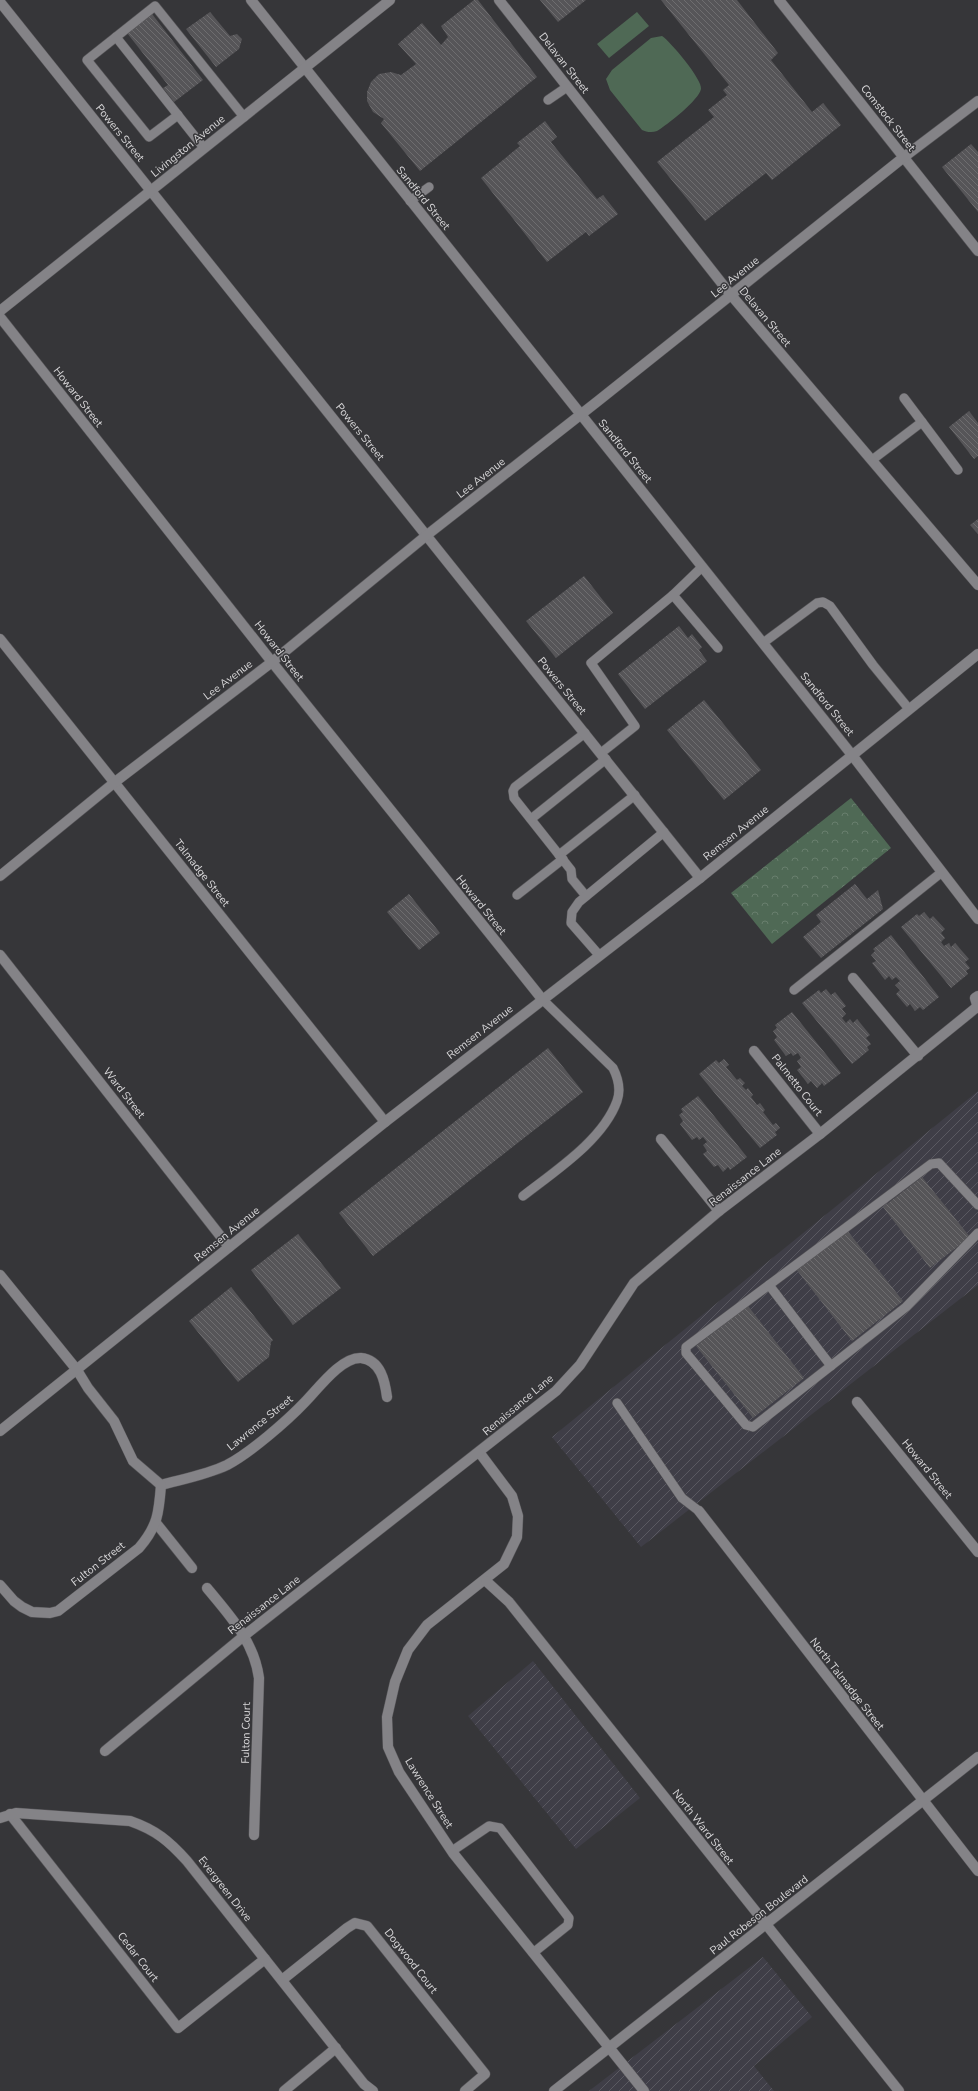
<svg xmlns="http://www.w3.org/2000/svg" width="978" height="2091" viewBox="0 0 978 2091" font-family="'Nunito Sans',sans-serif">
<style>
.industrial{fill:url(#industrial-furrows)}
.forest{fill:url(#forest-crowns)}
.pitch{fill:#4f6955}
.building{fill:url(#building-back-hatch)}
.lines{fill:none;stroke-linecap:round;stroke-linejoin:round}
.service-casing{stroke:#565558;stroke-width:10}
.minor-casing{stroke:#565558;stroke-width:11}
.secondary-casing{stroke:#565558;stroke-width:11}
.service{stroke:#848387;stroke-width:9}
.minor{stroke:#848387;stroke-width:10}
.secondary{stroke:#848387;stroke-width:10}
.labels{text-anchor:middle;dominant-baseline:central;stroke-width:3;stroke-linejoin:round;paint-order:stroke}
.street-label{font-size:11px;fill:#d8d7d9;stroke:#363639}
</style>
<defs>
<pattern id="industrial-furrows" width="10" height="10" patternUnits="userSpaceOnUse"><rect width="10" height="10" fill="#3f3e47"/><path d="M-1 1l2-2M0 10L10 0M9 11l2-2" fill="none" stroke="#5a5961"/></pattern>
<pattern id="forest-crowns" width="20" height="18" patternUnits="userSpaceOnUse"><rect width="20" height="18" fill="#4f6955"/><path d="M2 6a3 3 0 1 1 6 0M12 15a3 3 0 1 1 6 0" fill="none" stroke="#687e6d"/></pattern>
<pattern id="building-back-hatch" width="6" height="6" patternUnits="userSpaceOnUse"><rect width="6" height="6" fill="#565558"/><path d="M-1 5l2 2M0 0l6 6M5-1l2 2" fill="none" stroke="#6e6d6f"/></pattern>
</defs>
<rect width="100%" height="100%" fill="#363639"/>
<!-- industrial -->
<g class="industrial">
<polygon points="978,1091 978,1285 641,1547 552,1437"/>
<polygon points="533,1661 640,1798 576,1849 468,1716"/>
<polygon points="763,1957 812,2017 754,2066 774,2091 589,2091"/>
</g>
<!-- forest -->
<polygon class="forest" points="851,798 891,848 772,944 731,893"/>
<!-- pitch -->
<g class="pitch">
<polygon points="637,12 649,26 609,58 597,44"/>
<path d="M662,36C670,41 703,80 701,89C699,100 667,125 657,131C652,133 646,132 642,130L610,90L606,79L612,70L651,38Z"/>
</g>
<!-- building -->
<g class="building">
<polygon points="474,0 478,0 537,77 420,171 381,123 384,119 373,112 367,101 367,92 371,82 379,74 391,72 401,75 416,64 398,44 422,23 441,45 448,37 441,26"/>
<polygon points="540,0 586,0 558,22"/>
<polygon points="661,0 737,0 778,53 771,60 812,112 823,103 841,125 772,180 766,173 705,221 657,162 714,117 708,110 727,95 723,90 729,85"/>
<polygon points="210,12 230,36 237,34 242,39 239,49 216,67 186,29"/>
<polygon points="152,14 203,80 174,102 163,88 168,85 127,33"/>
<polygon points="545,121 557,137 551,142 597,199 603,195 618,214 589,236 586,232 547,262 481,178 520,146 517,143"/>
<polygon points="971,144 978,152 978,212 942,167"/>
<polygon points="969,411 978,423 978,456 974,459 949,427"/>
<polygon points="978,519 978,534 970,525"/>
<polygon points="584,576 613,613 556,658 526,621"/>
<polygon points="679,626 688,638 692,634 702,647 699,650 707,661 645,709 618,674"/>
<polygon points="704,700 761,770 724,800 667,730"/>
<polygon points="855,884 867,899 878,890 883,909 821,958 803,937 821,922 816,915"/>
<polygon points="409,894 440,933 419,950 387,912"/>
<polygon points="924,912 930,919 933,916 945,929 941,933 945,938 941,942 944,946 949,943 951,947 955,943 969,959 965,962 970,968 966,971 968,974 951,988 901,927 917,914 919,916"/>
<polygon points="891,935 939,997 923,1010 920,1007 915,1011 910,1004 907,1007 896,994 900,990 895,985 900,981 896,977 892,980 889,976 885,980 872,963 876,961 871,955 875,951 873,949"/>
<polygon points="826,989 831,995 835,992 846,1006 842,1009 846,1014 842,1018 846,1023 850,1019 853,1023 857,1019 870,1035 866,1038 871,1044 867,1047 869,1050 852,1064 802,1003 819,990 821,993"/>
<polygon points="792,1012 841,1073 824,1086 822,1083 817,1088 811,1081 808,1084 797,1070 801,1067 797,1061 801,1058 798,1053 793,1056 791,1053 786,1056 774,1040 777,1037 773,1031 777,1028 775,1025"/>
<polygon points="548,1048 583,1092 373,1256 339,1213"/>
<polygon points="724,1059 729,1065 726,1067 737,1080 740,1078 745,1083 742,1086 746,1090 748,1088 753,1095 751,1097 757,1105 760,1103 765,1110 763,1112 773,1125 776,1123 780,1128 775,1132 777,1135 760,1148 699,1074 716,1060 719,1063"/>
<polygon points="698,1096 747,1157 730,1170 728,1167 723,1172 718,1165 714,1167 703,1154 707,1151 703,1145 707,1142 703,1137 699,1140 697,1137 692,1140 680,1124 683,1121 679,1115 683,1112 681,1109"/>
<polygon points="922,1177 970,1237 930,1268 883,1207"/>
<polygon points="846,1229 903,1301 852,1341 796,1269"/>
<polygon points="298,1234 341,1288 293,1325 251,1270"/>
<polygon points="231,1287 273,1340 271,1342 269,1357 238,1382 189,1321"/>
<polygon points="748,1306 804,1378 753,1418 696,1346"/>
</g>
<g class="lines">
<!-- service casing -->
<g class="service-casing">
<g id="service">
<polyline points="116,37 204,148"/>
<polyline points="548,100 567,87"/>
<polyline points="178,115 149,137 87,60 155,6 244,117"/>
<polyline points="410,201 429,187"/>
<polyline points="904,398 922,422"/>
<polyline points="872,460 922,422 958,470"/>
<polyline points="673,595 702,567"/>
<polyline points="763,643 817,603 823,602 830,606 873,665 909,709"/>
<polyline points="585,733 515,787 513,791 514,798 571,870 572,879 586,896"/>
<polyline points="601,753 635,726 591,663 673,595 718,648"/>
<polyline points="531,819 606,759"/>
<polyline points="559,855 635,795"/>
<polyline points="517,895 563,859"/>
<polyline points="599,955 571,923 572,912 579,902 664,832"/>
<polyline points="794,990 942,872"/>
<path d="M523,1196C555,1171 603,1140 617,1101C621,1090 618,1078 613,1068L542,999"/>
<polyline points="978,1205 939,1163 931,1164 686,1347 686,1353 746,1425 753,1427 906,1307 978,1233"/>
<polyline points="769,1285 831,1366"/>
<polyline points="617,1403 682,1498 699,1511"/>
<polyline points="452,1851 489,1826 500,1828 569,1918 568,1925 533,1953"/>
</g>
</g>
<!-- minor casing -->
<g class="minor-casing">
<g id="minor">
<polyline points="251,0 852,755 978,919"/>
<polyline points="499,0 731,295 978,585"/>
<polyline points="779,0 978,251"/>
<polyline points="0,2 700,878"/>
<polyline points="0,317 272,662 542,999"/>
<polyline points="0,639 385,1122"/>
<polyline points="0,876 115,782 272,662 427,535 598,401 904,157 978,101"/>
<polyline points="0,955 229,1247"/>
<polyline points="853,978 918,1056"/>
<polyline points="978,996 975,998 978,1008"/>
<polyline points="754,1051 820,1134"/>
<polyline points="661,1139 719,1211"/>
<path d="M0,1275L77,1370L88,1388L114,1421L133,1461L161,1485C183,1479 206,1475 227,1465C250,1453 287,1421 305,1402C318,1389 341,1357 361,1358C381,1360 385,1382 387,1397"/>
<polyline points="857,1402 978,1552"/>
<polyline points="0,1431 385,1122 700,878 978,654"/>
<polyline points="479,1452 512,1496 518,1516 517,1537 504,1564 427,1625 408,1650 395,1682 387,1717 388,1747 399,1772 453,1853 644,2091"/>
<polyline points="699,1511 978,1871"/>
<polyline points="156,1523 192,1568"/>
<polyline points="486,1581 509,1602 899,2091"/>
<path d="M0,1585L14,1601L22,1607L32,1612L50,1613L58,1611L139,1548C158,1526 159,1512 161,1485"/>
<path d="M207,1588C230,1616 254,1641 259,1678L254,1835"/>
<polyline points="105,1751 245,1635 556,1391 580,1365 634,1283 719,1211 820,1134 977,1007"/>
<polyline points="10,1814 178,2028 265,1959"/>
<path d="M0,1818L16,1813L130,1821C156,1830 169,1841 187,1861L364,2084L373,2091"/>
<polyline points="282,1980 347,1928 355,1923 367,1926 485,2074 465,2091"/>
<polyline points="284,2091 336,2048"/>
<polyline points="554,2091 978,1757"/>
</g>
</g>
<!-- secondary casing -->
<g class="secondary-casing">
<polyline id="secondary" points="0,311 390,0"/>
</g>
<!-- service -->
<use href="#service" class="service"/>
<!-- minor -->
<use href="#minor" class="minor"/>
<!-- secondary -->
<use href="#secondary" class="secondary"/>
</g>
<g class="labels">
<!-- street labels -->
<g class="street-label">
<text transform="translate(564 63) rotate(52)">Delavan Street</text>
<text transform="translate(888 118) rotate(52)">Comstock Street</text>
<text transform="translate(120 133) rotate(51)">Powers Street</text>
<text transform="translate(188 146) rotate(-39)">Livingston Avenue</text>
<text transform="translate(423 198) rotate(51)">Sandford Street</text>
<text transform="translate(735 277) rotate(-39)">Lee Avenue</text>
<text transform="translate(765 317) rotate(50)">Delavan Street</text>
<text transform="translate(78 397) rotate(52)">Howard Street</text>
<text transform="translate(360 432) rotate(51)">Powers Street</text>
<text transform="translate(625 451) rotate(51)">Sandford Street</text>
<text transform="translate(481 478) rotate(-38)">Lee Avenue</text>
<text transform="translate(279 651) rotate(52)">Howard Street</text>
<text transform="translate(228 680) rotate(-37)">Lee Avenue</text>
<text transform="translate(562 686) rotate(51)">Powers Street</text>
<text transform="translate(827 704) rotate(51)">Sandford Street</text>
<text transform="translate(736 833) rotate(-39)">Remsen Avenue</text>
<text transform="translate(202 873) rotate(52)">Talmadge Street</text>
<text transform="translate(481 905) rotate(51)">Howard Street</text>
<text transform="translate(480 1032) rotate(-38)">Remsen Avenue</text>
<text transform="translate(797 1085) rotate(52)">Palmetto Court</text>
<text transform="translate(124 1093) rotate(52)">Ward Street</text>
<text transform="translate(745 1177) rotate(-38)">Renaissance Lane</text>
<text transform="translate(227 1234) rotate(-39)">Remsen Avenue</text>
<text transform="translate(518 1405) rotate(-40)">Renaissance Lane</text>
<text transform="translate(260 1423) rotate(-39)">Lawrence Street</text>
<text transform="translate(927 1469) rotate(51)">Howard Street</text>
<text transform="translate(98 1564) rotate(-38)">Fulton Street</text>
<text transform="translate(264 1605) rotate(-38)">Renaissance Lane</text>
<text transform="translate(847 1684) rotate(52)">North Talmadge Street</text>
<text transform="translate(246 1733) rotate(-89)">Fulton Court</text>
<text transform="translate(429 1793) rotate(58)">Lawrence Street</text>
<text transform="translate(703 1827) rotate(52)">North Ward Street</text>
<text transform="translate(225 1889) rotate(52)">Evergreen Drive</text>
<text transform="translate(759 1915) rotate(-38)">Paul Robeson Boulevard</text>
<text transform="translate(138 1957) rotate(52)">Cedar Court</text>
<text transform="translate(411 1961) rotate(52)">Dogwood Court</text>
</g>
</g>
</svg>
